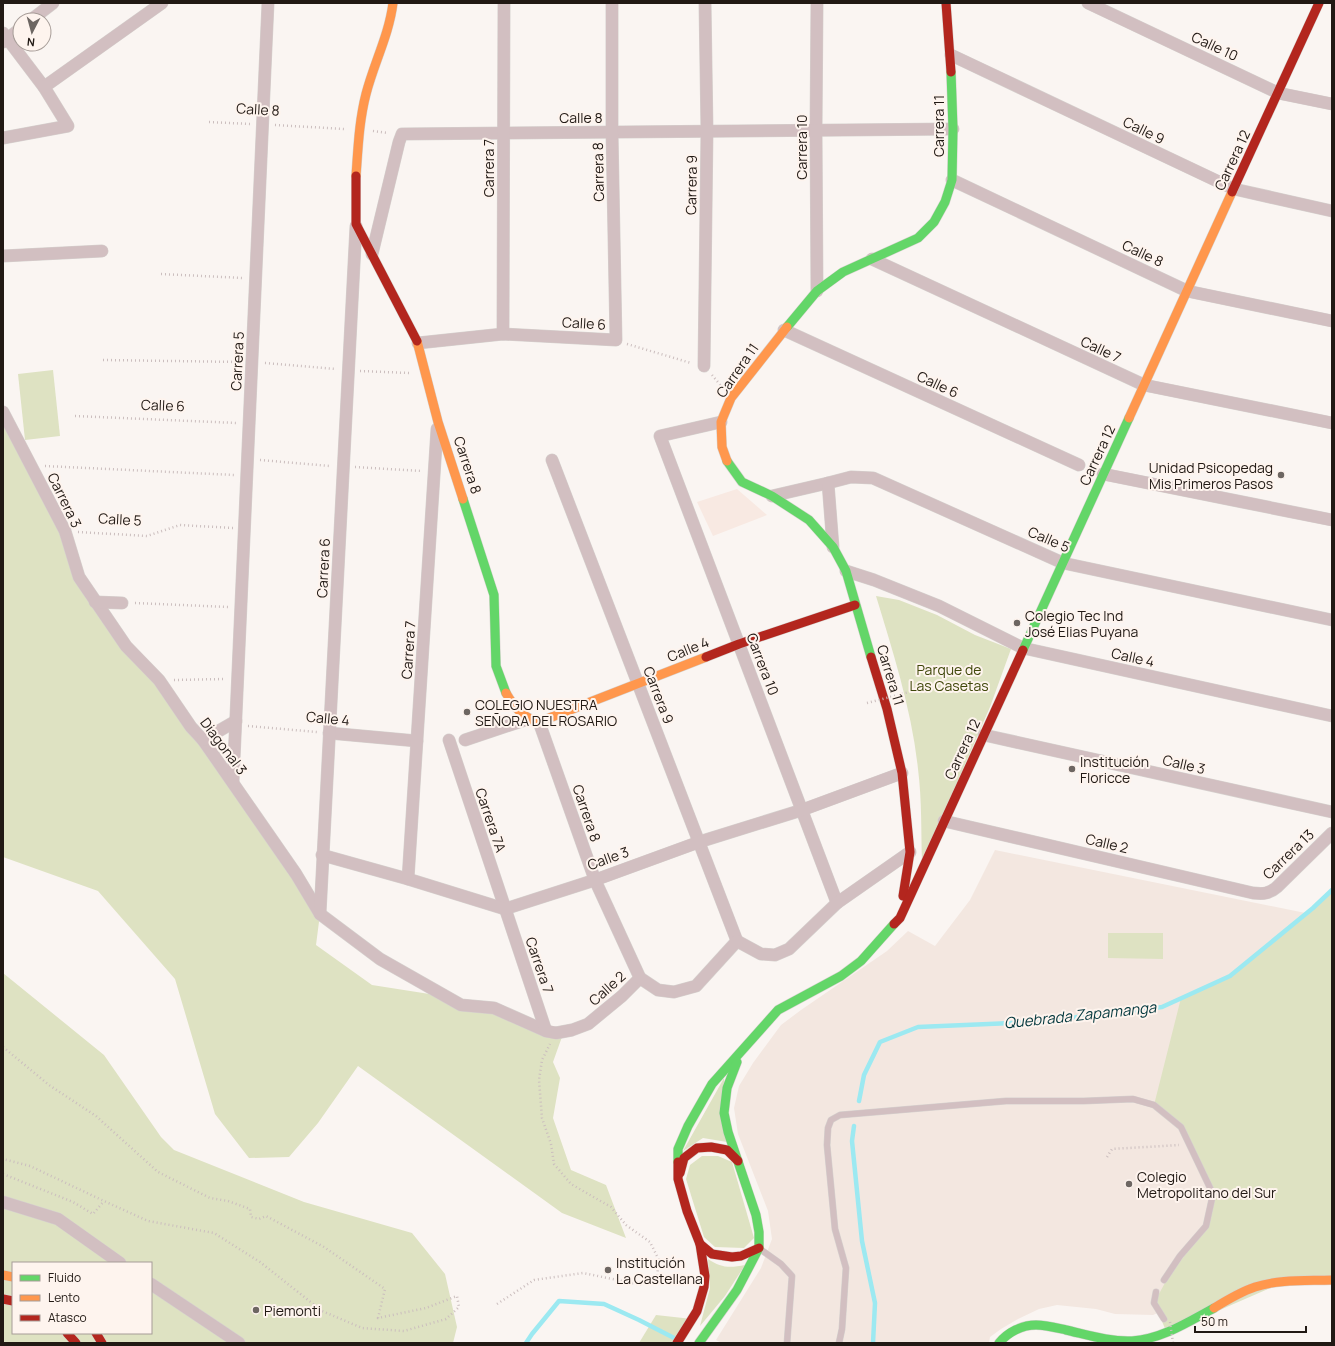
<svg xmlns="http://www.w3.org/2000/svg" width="1335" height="1346" viewBox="0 0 1335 1346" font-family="Manrope,sans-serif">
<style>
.industrial{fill:#f8e9e2}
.built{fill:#f3e7e0}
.green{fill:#dee2c2;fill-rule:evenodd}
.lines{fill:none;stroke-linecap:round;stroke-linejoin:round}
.stream{stroke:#9ce9f1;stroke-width:4.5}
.lane-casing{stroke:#d6d2cf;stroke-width:7}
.street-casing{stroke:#d6d2cf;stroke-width:13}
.fast-casing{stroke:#d6d2cf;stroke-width:10}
.slow-casing{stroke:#d6d2cf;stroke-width:10}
.jam-casing{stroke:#d6d2cf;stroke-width:10}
.path{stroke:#cbbebe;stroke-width:2.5;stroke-dasharray:1 3;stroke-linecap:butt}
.lane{stroke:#d2bfc1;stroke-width:6}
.street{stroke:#d2bfc1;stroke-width:12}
.fast{stroke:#63d668;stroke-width:9}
.slow{stroke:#ff974d;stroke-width:9}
.jam{stroke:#b3261e;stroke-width:9}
.path-bridge{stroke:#cbbebe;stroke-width:2.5;stroke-dasharray:1 3;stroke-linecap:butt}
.poi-dot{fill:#6d6662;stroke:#fef4ee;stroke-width:1.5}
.labels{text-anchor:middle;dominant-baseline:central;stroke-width:4;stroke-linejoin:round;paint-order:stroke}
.street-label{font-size:14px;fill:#211914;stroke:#fef4ee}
.poi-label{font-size:14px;fill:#211914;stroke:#fef4ee;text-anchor:start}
.park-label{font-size:14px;fill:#40480b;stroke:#fef4ee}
.water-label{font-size:15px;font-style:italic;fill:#00363c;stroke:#fef4ee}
</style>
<rect width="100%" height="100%" fill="#faf5f2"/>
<!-- industrial -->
<polygon class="industrial" points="737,489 767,515 713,536 697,502"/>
<!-- built -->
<polygon class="built" points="995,850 1325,917 1201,1295 1153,1315 1115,1314 1096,1309 1057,1305 1039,1309 1018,1319 1001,1329 990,1337 989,1343 722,1343 716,1340 761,1268 772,1239 768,1211 738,1134 734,1108 739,1086 753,1063 781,1025 801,1010 887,951 908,931 935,946 970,900"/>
<!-- green -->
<g class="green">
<polygon points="53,370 60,436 25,440 18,374"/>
<polygon points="3,406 65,531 95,602 132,644 320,914 316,945 372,985 474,1001 563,1034 553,1062 560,1078 553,1118 571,1170 606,1185 626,1238 562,1213 358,1066 318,1123 289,1157 249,1158 215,1114 175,979 98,891 3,857"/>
<path d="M876,596L899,600L937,615L975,635L1011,649L990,707L922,863C921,832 922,800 918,769C912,711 893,652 876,596Z"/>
<polygon points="1332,890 1332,1280 1282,1283 1167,1333 1154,1303 1166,1281 1206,1226 1213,1194 1181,1127 1154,1105 1181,998 1230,976 1313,908"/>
<polygon points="1108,933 1163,933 1163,959 1108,958"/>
<path d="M3,973L104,1055L161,1137L174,1150L304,1202L412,1233L445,1274L457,1327L453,1343H3ZM13,1263H151V1333H13Z"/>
<polygon points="724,1078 727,1142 703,1138 683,1151"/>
<polygon points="702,1156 718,1156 732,1162 754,1238 744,1248 715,1247 704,1237 686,1179 690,1165"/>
<path d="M708,1259C721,1268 730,1268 745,1265L725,1296L700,1326L710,1288Z"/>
<polygon points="656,1315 692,1319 676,1343 639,1343"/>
</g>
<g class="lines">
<!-- stream -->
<g class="stream">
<polyline points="859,1101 864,1075 880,1042 918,1027 1036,1022 1162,1007 1230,976 1313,908 1332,890"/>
<polyline points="854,1126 852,1141 862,1241 875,1303 873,1343"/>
<polyline points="526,1343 532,1334 559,1301 604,1304 639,1320 676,1339"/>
</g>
<!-- lane casing -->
<g class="lane-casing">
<g id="lane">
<polyline points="760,1249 781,1264 792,1276 787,1343"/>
<polyline points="1156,1292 1154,1303 1164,1319"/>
<polyline points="839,1343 842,1329 846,1268 835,1229 827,1145 828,1128 831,1120 840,1115 1006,1101 1084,1101 1133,1099 1154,1105 1181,1127 1213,1194 1206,1226 1180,1256 1164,1280"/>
</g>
</g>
<!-- street casing -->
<g class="street-casing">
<g id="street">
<polyline points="817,3 816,130 817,291"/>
<polyline points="1088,3 1278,93 1332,104"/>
<polyline points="31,20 53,3"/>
<polyline points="3,33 44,87 68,126 3,138"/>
<polyline points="3,42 20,29"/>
<polyline points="951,55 1234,189 1332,211"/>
<polyline points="44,87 162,3"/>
<polyline points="952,180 1187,291 1332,321"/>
<polyline points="372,254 399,142 402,134 953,129"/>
<polyline points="3,256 102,251"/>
<polyline points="872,259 1144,385 1332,423"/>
<polyline points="784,330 1079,465"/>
<polyline points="503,334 504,3"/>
<polyline points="418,343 503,334 616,340 612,132 612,3"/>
<polyline points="704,366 707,131 705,3"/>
<polyline points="3,412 65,531 79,577 126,646 159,680 191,727 203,740 296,874 320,914 380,959 461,1005 494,1008 546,1031 556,1033 572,1030 588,1024 622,996 640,978"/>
<polyline points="721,422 660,436 837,903"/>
<polyline points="552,460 737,941"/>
<polyline points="1103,474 1332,520"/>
<polyline points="772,496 828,483"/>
<polyline points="833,547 828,483 851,477 873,478 1063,563 1332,620"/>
<polyline points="846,571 874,580 939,606 1023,648 1332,716"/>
<polyline points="95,602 122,603"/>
<polyline points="539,722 595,880 640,978"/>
<polyline points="329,733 417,741"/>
<polyline points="984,735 1332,812"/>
<polyline points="203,740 236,721"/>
<polyline points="449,740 546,1031"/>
<polyline points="465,740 528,719"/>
<polyline points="233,782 268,3"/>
<path d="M944,821L1253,893C1263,894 1269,894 1277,887L1332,833"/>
<polyline points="322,855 408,879 505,909 595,880 699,842 802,810 902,773"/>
<polyline points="408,879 437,429"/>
<polyline points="320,914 356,226"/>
<polyline points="737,941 761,954 775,955 789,949 837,903 910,852"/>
<polyline points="640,978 658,990 674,992 696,986 737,941"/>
<polyline points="3,1202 58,1219 120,1263"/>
<polyline points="151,1284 239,1343"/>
</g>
</g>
<!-- fast casing -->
<g class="fast-casing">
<g id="fast">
<polyline points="787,327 817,291 843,272 918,238 934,222 945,202 952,180 953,129 951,72"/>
<polyline points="727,461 742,482 772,496 809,520 833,547 846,571 871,657"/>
<polyline points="463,499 494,595 496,666 506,693"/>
<polyline points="1023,650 1129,418"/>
<polyline points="678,1162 678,1149 688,1126 712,1084 778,1010 841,976 861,961 894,924"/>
<polyline points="699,1343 737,1290 759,1248 759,1232 756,1215 728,1132 724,1113 727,1088 737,1062"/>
<path d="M999,1343C1008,1332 1022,1325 1036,1325C1046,1325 1057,1328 1066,1330C1088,1335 1110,1342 1132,1341C1162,1339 1188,1322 1214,1308"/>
</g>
</g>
<!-- slow casing -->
<g class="slow-casing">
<g id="slow">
<path d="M356,176C358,149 359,121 366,94C374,63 389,35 393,3"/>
<polyline points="417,341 438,422 463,499"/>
<polyline points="1129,418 1232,192"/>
<polyline points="727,461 722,447 721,422 731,398 787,327"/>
<path d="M506,693C514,707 523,718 539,722L706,657"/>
<polyline points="3,1275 13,1277"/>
<path d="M1214,1308C1227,1300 1240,1292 1255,1287C1279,1279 1307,1281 1332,1280"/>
</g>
</g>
<!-- jam casing -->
<g class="jam-casing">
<g id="jam">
<polyline points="946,3 951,72"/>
<polyline points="356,176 356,224 417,341"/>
<polyline points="1232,192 1319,3"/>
<polyline points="706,657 739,644 855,605"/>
<polyline points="871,657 887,709 902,773 910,852 903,896"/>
<polyline points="894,924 900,918 1023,650"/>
<polyline points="680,1173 684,1158 697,1148 711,1147 727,1150 738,1161"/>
<polyline points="700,1244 712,1254 732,1257 741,1256 759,1248"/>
<polyline points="3,1299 13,1301"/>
<polyline points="67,1333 76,1343"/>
<polyline points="96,1333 102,1343"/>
<polyline points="677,1343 697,1311 704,1287 705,1276 700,1244 687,1211 678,1179 678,1162"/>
</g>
</g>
<!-- path -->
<g class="path">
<polyline points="209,122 250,124"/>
<polyline points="275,125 344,129"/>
<polyline points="373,131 388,133"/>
<polyline points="161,274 243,278"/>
<polyline points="627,344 691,363"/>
<polyline points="103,360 240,362"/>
<polyline points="265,363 336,369"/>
<polyline points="360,371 409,373"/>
<polyline points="712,375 722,387"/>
<polyline points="75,416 237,423"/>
<polyline points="260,460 330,466"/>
<polyline points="45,466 234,475"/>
<polyline points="355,467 422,471"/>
<polyline points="78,532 147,536 180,525 233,528"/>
<polyline points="135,603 228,607"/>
<polyline points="174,680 225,679"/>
<polyline points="248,726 317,732"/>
<polyline points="3,1047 49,1085 96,1116 158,1172 210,1198 228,1201 250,1209 251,1217 259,1219 266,1216 324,1247 385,1289 378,1318 426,1308 457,1296 459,1307 446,1319 404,1331 362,1328 322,1311 260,1262 214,1233 148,1221 104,1201 30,1166 3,1159"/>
<polyline points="1107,1157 1112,1149 1179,1145"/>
<polyline points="3,1174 73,1202 93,1214 104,1201"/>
<polyline points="497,1304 534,1280 583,1273 642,1285 657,1276 659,1260 650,1242 626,1225 611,1207 571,1184 554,1164 551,1144 542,1118 539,1080 542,1060 550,1044"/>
</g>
<!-- lane -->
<use href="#lane" class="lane"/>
<!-- street -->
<use href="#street" class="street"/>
<!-- fast -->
<use href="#fast" class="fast"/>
<!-- slow -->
<use href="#slow" class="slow"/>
<!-- jam -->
<use href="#jam" class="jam"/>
<!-- path-bridge -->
<g class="path-bridge">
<polyline points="867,703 909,692"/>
<polyline points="1170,1322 1173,1343"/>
</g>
</g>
<!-- markers -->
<g class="poi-dot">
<circle cx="1281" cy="475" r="4"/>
<circle cx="1017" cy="623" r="4"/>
<circle cx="467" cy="712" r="4"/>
<circle cx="1072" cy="769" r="4"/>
<circle cx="1129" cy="1184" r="4"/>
<circle cx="608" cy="1270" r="4"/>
<circle cx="256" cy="1310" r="4"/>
</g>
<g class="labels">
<!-- street labels -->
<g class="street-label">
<text transform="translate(1215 46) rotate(25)">Calle 10</text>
<text transform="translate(258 109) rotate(3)">Calle 8</text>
<text x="581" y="117">Calle 8</text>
<text transform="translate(938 126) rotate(-90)">Carrera 11</text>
<text transform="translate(1144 130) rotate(26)">Calle 9</text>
<text transform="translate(801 147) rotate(-90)">Carrera 10</text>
<text transform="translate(1232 160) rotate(-65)">Carrera 12</text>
<text transform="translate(488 168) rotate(-90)">Carrera 7</text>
<text transform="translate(598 172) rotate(-91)">Carrera 8</text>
<text transform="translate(691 185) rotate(-89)">Carrera 9</text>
<text transform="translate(1143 253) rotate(25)">Calle 8</text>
<text transform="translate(584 323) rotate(3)">Calle 6</text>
<text transform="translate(1101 349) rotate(25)">Calle 7</text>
<text transform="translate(237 361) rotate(-87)">Carrera 5</text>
<text transform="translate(737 370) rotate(-55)">Carrera 11</text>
<text transform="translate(938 384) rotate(25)">Calle 6</text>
<text transform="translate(163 405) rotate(2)">Calle 6</text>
<text transform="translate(1097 455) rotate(-65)">Carrera 12</text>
<text transform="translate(468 465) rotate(72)">Carrera 8</text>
<text transform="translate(65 500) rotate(64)">Carrera 3</text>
<text transform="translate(120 519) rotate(3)">Calle 5</text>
<text transform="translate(1049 539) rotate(23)">Calle 5</text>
<text transform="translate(323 568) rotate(-87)">Carrera 6</text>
<text transform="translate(688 649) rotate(-22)">Calle 4</text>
<text transform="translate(408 650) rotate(-86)">Carrera 7</text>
<text transform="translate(1133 657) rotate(12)">Calle 4</text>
<text transform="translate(763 664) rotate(69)">Carrera 10</text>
<text transform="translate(891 675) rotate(73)">Carrera 11</text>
<text transform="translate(659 695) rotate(69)">Carrera 9</text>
<text transform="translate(328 718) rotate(5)">Calle 4</text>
<text transform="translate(224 746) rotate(53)">Diagonal 3</text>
<text transform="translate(962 749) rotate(-65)">Carrera 12</text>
<text transform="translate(1184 764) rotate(13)">Calle 3</text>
<text transform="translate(587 813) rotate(71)">Carrera 8</text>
<text transform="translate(491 820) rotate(71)">Carrera 7A</text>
<text transform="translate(1107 843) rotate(13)">Calle 2</text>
<text transform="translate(1288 854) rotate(-44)">Carrera 13</text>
<text transform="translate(608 858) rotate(-20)">Calle 3</text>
<text transform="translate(540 965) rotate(71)">Carrera 7</text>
<text transform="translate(607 988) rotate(-42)">Calle 2</text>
</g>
<!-- poi labels -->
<g class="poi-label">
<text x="1273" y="467" text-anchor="end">Unidad Psicopedag<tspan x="1273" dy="16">Mis Primeros Pasos</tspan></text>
<text x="1025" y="615">Colegio Tec Ind<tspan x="1025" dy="16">José Elias Puyana</tspan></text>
<text x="475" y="704">COLEGIO NUESTRA<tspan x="475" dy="16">SEÑORA DEL ROSARIO</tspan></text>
<text x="1080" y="761">Institución<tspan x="1080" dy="16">Floricce</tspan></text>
<text x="1137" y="1176">Colegio<tspan x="1137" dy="16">Metropolitano del Sur</tspan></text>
<text x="616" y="1262">Institución<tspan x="616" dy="16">La Castellana</tspan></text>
<text x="264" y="1310">Piemonti</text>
</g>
<!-- park labels -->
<g class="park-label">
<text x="949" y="669">Parque de<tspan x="949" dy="16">Las Casetas</tspan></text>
</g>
<!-- water labels -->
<g class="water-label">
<text transform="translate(1080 1015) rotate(-6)">Quebrada Zapamanga</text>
</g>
</g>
<!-- border -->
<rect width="1335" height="1346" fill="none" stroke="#211914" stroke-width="8"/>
<!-- legend -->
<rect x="12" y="1262" width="140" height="72" fill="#fef4ee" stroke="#a69c97"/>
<rect x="20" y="1275" width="20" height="6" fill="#63d668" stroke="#a69c97"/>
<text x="48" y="1282" font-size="12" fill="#211914">Fluido</text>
<rect x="20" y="1295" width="20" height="6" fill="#ff974d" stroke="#a69c97"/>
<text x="48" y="1302" font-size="12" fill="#211914">Lento</text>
<rect x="20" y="1315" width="20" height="6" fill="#b3261e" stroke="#a69c97"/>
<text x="48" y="1322" font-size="12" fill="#211914">Atasco</text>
<!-- north arrow -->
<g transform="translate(32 32) rotate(186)"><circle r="19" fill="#fef4ee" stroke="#a69c97"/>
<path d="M0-3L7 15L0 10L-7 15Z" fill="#6d6662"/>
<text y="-6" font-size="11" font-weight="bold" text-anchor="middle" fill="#211914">N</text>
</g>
<!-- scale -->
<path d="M1195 1326v6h111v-6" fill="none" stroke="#211914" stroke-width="2"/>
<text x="1201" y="1326" font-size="12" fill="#211914" stroke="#fef4ee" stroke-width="3" paint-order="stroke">50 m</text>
</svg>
